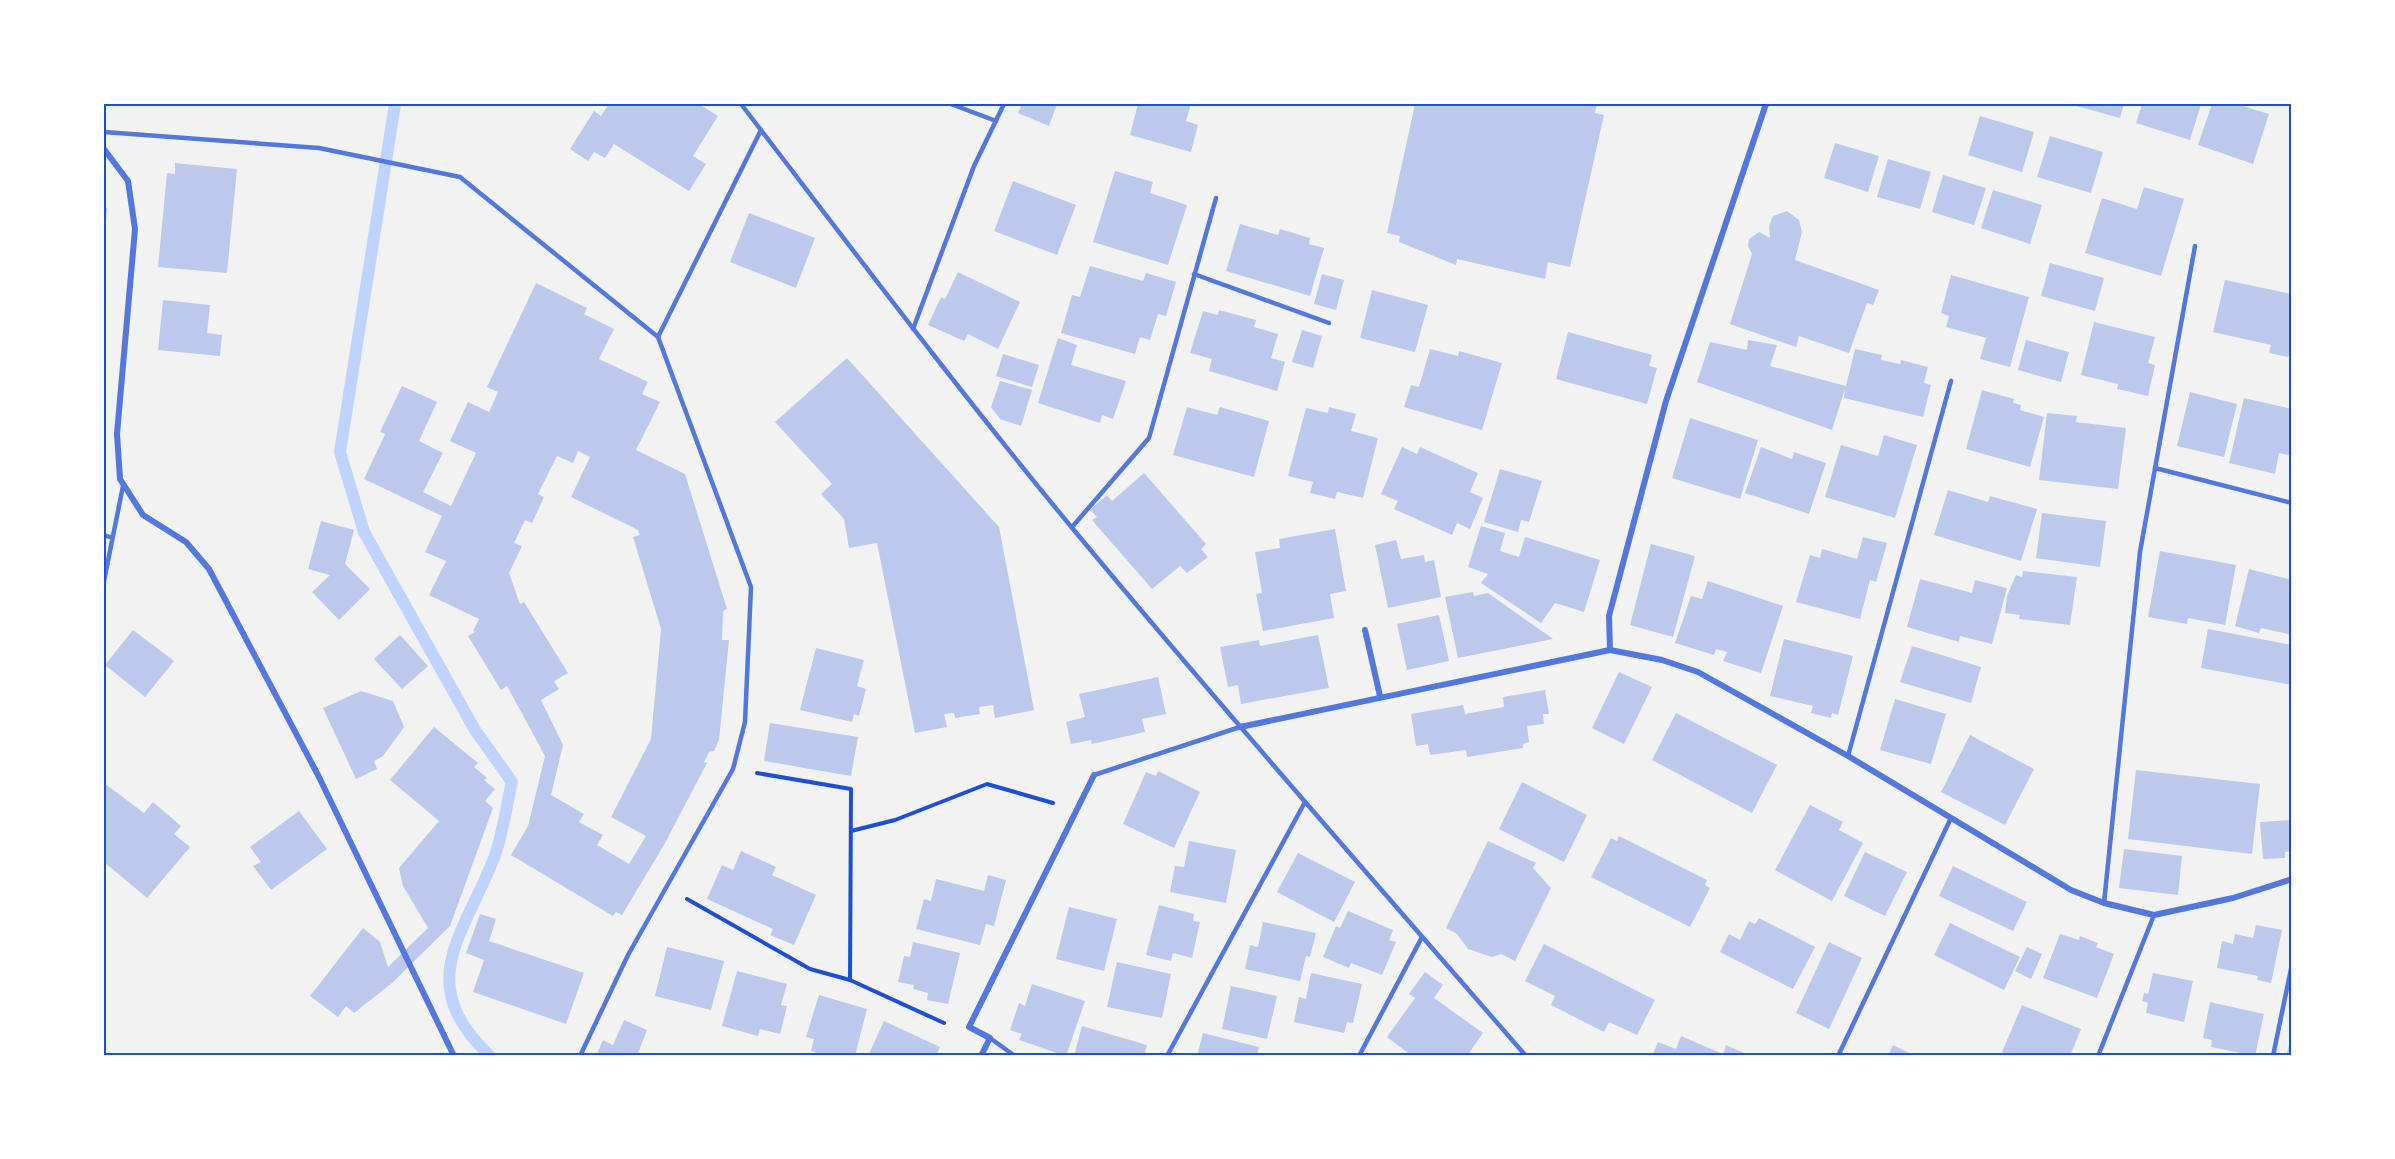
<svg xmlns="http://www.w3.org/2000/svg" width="2395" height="1159" viewBox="0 0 2395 1159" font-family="'Public Sans',sans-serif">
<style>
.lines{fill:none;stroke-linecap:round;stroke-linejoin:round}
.stream{stroke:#bfd3fe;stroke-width:12}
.building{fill:#bdc9ec;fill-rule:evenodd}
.path{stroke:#1d4ed8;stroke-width:4}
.service{stroke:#5277de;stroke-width:4.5}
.minor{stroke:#5277de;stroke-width:6}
.neatline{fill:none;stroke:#1d4ed8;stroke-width:2}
</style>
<rect width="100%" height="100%" fill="#f2f2f2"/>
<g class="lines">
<!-- stream -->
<path class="stream" d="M395,104L340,452L364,532L475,730L512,782C506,807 503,834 494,858C463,937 413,983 490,1056"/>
</g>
<!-- building -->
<g class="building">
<polygon points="609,104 699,104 718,116 693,156 706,164 689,191 614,144 605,158 594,152 588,161 570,149 594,111 601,116"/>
<polygon points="1022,104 1057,104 1049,126 1018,113"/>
<polygon points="1138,104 1191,104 1186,121 1198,125 1191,152 1130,135"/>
<polygon points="1415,104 1597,104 1595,113 1604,115 1570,267 1548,262 1545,279 1457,259 1456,265 1399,242 1400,236 1387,233"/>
<polygon points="2069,104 2124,104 2120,118"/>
<polygon points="2142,104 2201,104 2190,140 2136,123"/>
<polygon points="2212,104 2236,104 2269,114 2253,164 2198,145"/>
<polygon points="1980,116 2034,132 2022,172 1968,155"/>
<polygon points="2050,136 2103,152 2091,193 2037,177"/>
<polygon points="1835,143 1879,156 1868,192 1824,178"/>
<polygon points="1888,159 1931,172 1920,209 1877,197"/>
<polygon points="175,163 237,169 227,273 158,267 167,173 175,174"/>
<polygon points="1115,171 1153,182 1150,193 1187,205 1168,265 1093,242"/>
<polygon points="1943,175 1986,188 1974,225 1932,212"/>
<polygon points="1013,181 1076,205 1057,255 994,231"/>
<polygon points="2144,187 2184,199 2161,276 2085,253 2102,198 2137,209"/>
<polygon points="1993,190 2042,205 2030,244 1981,228"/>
<polygon points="104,208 107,208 105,234 104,234"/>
<polygon points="1787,211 1799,220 1802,232 1795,260 1879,290 1873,305 1867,303 1849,353 1799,336 1796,347 1730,324 1752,254 1748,246 1749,239 1759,232 1770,238 1769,226 1773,216"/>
<polygon points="749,213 815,238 796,288 730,262"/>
<polygon points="1240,224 1278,235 1280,229 1310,238 1309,244 1324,248 1310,296 1226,271"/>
<polygon points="2050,263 2104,278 2095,311 2041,296"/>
<polygon points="1090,266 1143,281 1146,273 1176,282 1166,316 1158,314 1150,340 1140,337 1135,354 1061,333 1072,295 1080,297"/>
<polygon points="958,272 1020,302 998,349 968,334 964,341 928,325 941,297 945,299"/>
<polygon points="1322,274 1344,280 1336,310 1314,304"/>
<polygon points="1951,275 2029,297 2010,367 1980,359 1986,338 1946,327 1949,316 1941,313"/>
<polygon points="2225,280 2292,294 2292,349 2288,357 2269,353 2271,345 2213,332"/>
<path d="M536,283L587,308L584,314L614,329L599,359L648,382L642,394L660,402L636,450L685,474L727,609L723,611L722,640H729L719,740L714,751L709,752L704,762L707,763L664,845L622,915L616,912L613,916L511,855L528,826L545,756L507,686L501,690L468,636L475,632L473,631L479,619L429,595L446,561L425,552L442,516L364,479L385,434L380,432L402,386L437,402L419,441L443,453L423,492L451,506L476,453L450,441L468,402L489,412L498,392L487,387ZM578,451L590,457L571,497L638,530L640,535L633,537L661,629L651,739L611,817L646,836L629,864L597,845L603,835L579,822L584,814L551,795L563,745L541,700L559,689L554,681L568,673L524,602L520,604L509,573L522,546L514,543L525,520L532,523L544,497L538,494L557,456L573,463Z"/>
<polygon points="1372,290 1428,305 1415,352 1360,338"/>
<polygon points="163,300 210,305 207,333 222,335 220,356 158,350"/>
<polygon points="1219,310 1256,320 1254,327 1278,334 1271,358 1285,362 1277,391 1209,371 1212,359 1190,353 1203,311 1218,315"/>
<polygon points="2094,322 2155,337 2148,363 2155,365 2148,396 2117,389 2118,384 2081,375"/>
<polygon points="1302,330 1322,336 1313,368 1292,362"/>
<polygon points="1568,332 1652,355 1649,366 1657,368 1647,404 1556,379"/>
<polygon points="1058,338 1077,345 1071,365 1126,381 1113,419 1102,415 1100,423 1038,403"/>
<polygon points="1748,340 1777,345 1770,366 1846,386 1855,349 1882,355 1881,360 1900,364 1901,360 1928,367 1924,383 1931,385 1923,417 1844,398 1845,389 1832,430 1697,382 1710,342 1747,350"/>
<polygon points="2026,340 2069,352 2061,382 2018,370"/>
<polygon points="1430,349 1458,356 1459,351 1502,363 1482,430 1404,407 1411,385 1419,387"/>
<polygon points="1003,354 1039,365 1032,387 996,376"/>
<polygon points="847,358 999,527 1034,710 995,718 993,705 979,707 980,714 955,718 954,713 944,714 947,727 915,733 877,543 849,548 844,519 821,494 832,484 775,422"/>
<polygon points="1000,381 1032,390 1021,426 1000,419 991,407"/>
<polygon points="1982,390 2014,399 2013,403 2021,405 2020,410 2044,417 2030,467 1966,449"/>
<polygon points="2190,392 2237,404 2224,457 2177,446"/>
<polygon points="2244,398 2292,409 2292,456 2279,453 2275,474 2229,463"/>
<polygon points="1187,407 1217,415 1220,407 1269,421 1254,477 1173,455"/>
<polygon points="1329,407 1356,414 1351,431 1378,438 1363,498 1337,492 1335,499 1310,493 1313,482 1288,476 1306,408 1328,413"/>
<polygon points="2047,413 2077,416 2076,422 2126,428 2118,489 2039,480"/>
<polygon points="1690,418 1758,440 1740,499 1672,478"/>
<polygon points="1884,435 1917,445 1895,518 1825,497 1841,445 1878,456"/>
<polygon points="1402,447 1417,454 1420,447 1478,473 1470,492 1483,498 1470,529 1457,523 1452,535 1394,509 1398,501 1381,494"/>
<polygon points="1761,447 1792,459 1794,452 1826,463 1809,514 1745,493"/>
<polygon points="1500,469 1542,481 1529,522 1521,520 1518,532 1484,522"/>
<polygon points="1144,473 1206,544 1201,549 1208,557 1187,573 1180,566 1152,589 1092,520 1097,517 1090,510 1107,495 1112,501"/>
<polygon points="1948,490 1988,502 1990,496 2037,509 2021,561 1934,535"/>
<polygon points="2042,513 2106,521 2100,567 2036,558"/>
<polygon points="321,521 354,530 345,564 370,589 339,620 312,592 330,575 308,569"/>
<polygon points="1481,526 1505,533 1500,551 1519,557 1525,537 1600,560 1584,612 1555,603 1541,623 1481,583 1488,574 1468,567"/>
<polygon points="1335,529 1346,591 1330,594 1334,618 1263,631 1256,594 1262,593 1255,552 1280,548 1279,539"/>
<polygon points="1863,537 1887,543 1876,582 1870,580 1860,619 1796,602 1810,555 1820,558 1822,549 1857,559"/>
<polygon points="1396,540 1401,559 1424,555 1425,562 1434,560 1441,597 1388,608 1375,545"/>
<polygon points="1651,544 1695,556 1673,637 1630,625"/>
<polygon points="2160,551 2236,565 2225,625 2188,618 2187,624 2148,617"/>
<polygon points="2249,569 2292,580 2292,635 2261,628 2259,633 2235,626"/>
<polygon points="2023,571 2077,577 2070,625 2019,619 2020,615 2005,613 2007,596 2016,575 2022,577"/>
<polygon points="1920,579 1972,593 1975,580 2007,588 1992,644 1960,636 1959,642 1907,627"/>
<polygon points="1708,581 1783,606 1761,673 1723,661 1727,652 1716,649 1714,655 1675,643 1691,596 1702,599"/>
<polygon points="1473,592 1474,596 1488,593 1553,639 1458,658 1445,597"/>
<polygon points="1439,615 1449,661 1407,670 1397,624"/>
<polygon points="2208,629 2292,645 2292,685 2201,668"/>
<polygon points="133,630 174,661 145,697 105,665"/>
<polygon points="400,635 428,666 402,689 374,659"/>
<polygon points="1318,635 1329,688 1241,704 1238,685 1228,687 1220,647 1259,640 1260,646"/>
<polygon points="1784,639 1853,656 1838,715 1832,713 1831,718 1811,713 1813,706 1770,696"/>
<polygon points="1912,646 1981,667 1971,703 1900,682"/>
<polygon points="816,648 864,660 857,686 866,689 859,716 854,714 852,722 800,710"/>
<polygon points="1619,672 1652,687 1624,744 1592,728"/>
<polygon points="1158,677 1166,714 1142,719 1145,732 1092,744 1091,740 1071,744 1066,722 1085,717 1079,694"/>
<polygon points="1545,690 1549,714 1543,714 1544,724 1527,726 1529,742 1523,744 1523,748 1467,757 1466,750 1430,755 1428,744 1416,746 1411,714 1463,705 1465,714 1504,707 1503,697"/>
<polygon points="361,691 393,701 404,727 383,756 374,761 377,769 356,779 323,708"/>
<polygon points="1895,699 1946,714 1931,764 1880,750"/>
<polygon points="1676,713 1777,765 1752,813 1652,760"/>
<polygon points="770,723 858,737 851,776 764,761"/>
<polygon points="434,727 478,763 474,767 487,778 484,780 495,789 485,801 493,808 450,926 392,983 354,1013 346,1006 338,1017 310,996 363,928 380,942 388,967 428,928 403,886 399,868 439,821 390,780"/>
<polygon points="1970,735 2034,769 2005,825 1941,792"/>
<polygon points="2136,770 2260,784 2252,854 2128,839"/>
<polygon points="1158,771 1200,792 1174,848 1123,824 1146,772 1156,776"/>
<polygon points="1522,782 1587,815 1564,862 1499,829"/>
<polygon points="104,783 144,813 153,802 181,826 174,834 190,847 147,898 104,862"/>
<polygon points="1810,805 1843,822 1839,830 1863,843 1832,901 1775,870"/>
<polygon points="299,811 327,849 271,890 253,866 261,862 250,847"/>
<polygon points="2292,820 2292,851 2285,852 2285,858 2263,859 2260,822"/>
<polygon points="1619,836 1707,880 1705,885 1710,888 1690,927 1591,877 1611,838 1617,841"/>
<polygon points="1189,841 1236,850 1226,903 1170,892 1175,866 1184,867"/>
<polygon points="1488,841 1536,863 1533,868 1551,888 1515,961 1501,954 1492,957 1468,949 1457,934 1446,928"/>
<polygon points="2124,849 2182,856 2178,895 2119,888"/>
<polygon points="741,851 776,867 772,875 816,895 794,945 770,935 773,929 707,899 722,865 733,870"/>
<polygon points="1865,852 1907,872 1885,916 1844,896"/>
<polygon points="1298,853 1355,882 1334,922 1277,892"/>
<polygon points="1953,866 2027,902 2013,931 1939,896"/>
<polygon points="988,875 1006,880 994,926 986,924 980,945 916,929 924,899 931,901 936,879 984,891"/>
<polygon points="1159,905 1194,914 1193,921 1200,922 1192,958 1173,953 1171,961 1146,955"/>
<polygon points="1069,907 1117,919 1104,971 1056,959"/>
<polygon points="1348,911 1393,930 1389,940 1396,942 1382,975 1351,963 1349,968 1323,957 1336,926 1340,928"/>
<polygon points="480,914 496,919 489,941 584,973 566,1024 473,992 484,960 466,953"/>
<polygon points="1759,918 1815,947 1793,989 1720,952 1729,934 1740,940 1749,921 1755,924"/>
<polygon points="1263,922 1316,933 1310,957 1306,956 1300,981 1245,969 1250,945 1258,947"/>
<polygon points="1950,923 2020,957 2004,990 1934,955"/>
<polygon points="2256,925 2282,930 2271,983 2257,980 2258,976 2217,968 2222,941 2233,944 2235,934 2253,938"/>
<polygon points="2060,934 2079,940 2080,936 2098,943 2096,947 2114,954 2097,998 2043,978"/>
<polygon points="913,942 960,953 948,1004 927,1000 928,993 913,989 914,985 898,982 904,956 910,957"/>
<polygon points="1829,942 1862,958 1829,1029 1796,1013"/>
<polygon points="1544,944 1655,1000 1637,1035 1609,1022 1604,1032 1551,1005 1555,996 1525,981"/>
<polygon points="667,947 724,961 711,1010 655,996"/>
<polygon points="2027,947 2042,954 2031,979 2015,971"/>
<polygon points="1117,962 1171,974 1162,1018 1107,1007"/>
<polygon points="737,971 787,984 781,1005 787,1006 780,1034 760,1029 758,1036 722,1026"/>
<polygon points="1425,972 1443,985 1434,998 1483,1033 1467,1056 1412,1056 1387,1037 1415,998 1409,994"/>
<polygon points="1311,973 1362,984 1353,1023 1347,1022 1344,1033 1294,1022 1299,997 1306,999"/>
<polygon points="2153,973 2193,981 2184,1022 2146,1013 2148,1003 2142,1001 2144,993 2148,994"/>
<polygon points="1032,984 1085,1001 1066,1056 1019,1040 1022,1034 1010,1030 1019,1003 1025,1006"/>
<polygon points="1231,986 1277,996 1267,1039 1222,1029"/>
<polygon points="819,995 867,1009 855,1056 827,1056 811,1051 814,1039 806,1037"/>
<polygon points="2210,1002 2264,1014 2255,1056 2211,1047 2212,1040 2203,1038"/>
<polygon points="2022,1005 2081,1029 2070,1056 2010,1056 2002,1052"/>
<polygon points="624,1020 647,1030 637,1056 596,1056 603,1040 613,1045"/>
<polygon points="884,1021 940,1047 936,1056 868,1056"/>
<polygon points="1082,1026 1147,1045 1144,1056 1074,1056"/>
<polygon points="1203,1033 1259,1047 1257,1056 1197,1056"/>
<polygon points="1681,1036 1723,1054 1726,1045 1751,1056 1652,1056 1658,1042 1676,1049"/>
<polygon points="2291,1037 2292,1056 2286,1056"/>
<polygon points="1893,1045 1915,1056 1888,1056"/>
</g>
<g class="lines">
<!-- path -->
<g class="path">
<polyline points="757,773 851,789 850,980"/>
<polyline points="851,831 895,820 987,784 1053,803"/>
<polyline points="687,899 810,969 850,980 944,1023"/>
</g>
<!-- service -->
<g class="service">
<path d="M741,104C850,246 958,390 1073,529C1221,707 1374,881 1526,1056"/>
<polyline points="951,104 996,121"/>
<polyline points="104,132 319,148 460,177 658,337"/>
<polyline points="1194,274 1329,323"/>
<polyline points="913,329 974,166 1004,104"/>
<polyline points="2155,468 2292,503"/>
<polyline points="1072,527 1149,438 1216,198"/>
<polyline points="104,535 112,538"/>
<polyline points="104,581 123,486"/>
<polyline points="1848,756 1951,381"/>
<polyline points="1094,775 1240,727"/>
<polyline points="2104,903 2140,552 2195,246"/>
<polyline points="990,1038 1015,1056"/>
<polyline points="580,1056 628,955 733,769 745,722 751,587 658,337 761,130"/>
<polyline points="1167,1056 1305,802"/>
<polyline points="1359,1056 1422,937"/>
<polyline points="1838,1056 1951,818"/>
<polyline points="2098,1056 2154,915"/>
<polyline points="2273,1056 2292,964"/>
</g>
<!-- minor -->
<g class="minor">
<polyline points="1766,104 1666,401 1609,616 1610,650 1662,660 1698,672 1848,756 2071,890 2104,903 2154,915 2233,898 2292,879"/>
<polyline points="104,149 128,181 135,229 117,434 120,479 143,515 186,542 209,569 318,775 454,1056"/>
<polyline points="1365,630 1380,696"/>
<polyline points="1240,727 1610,650"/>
<polyline points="981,1056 990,1038 969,1027 1094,775"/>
</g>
</g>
<!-- border -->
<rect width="2395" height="1159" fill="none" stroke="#ffffff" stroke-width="210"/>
<rect x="105" y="105" width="2185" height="949" class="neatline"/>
</svg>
